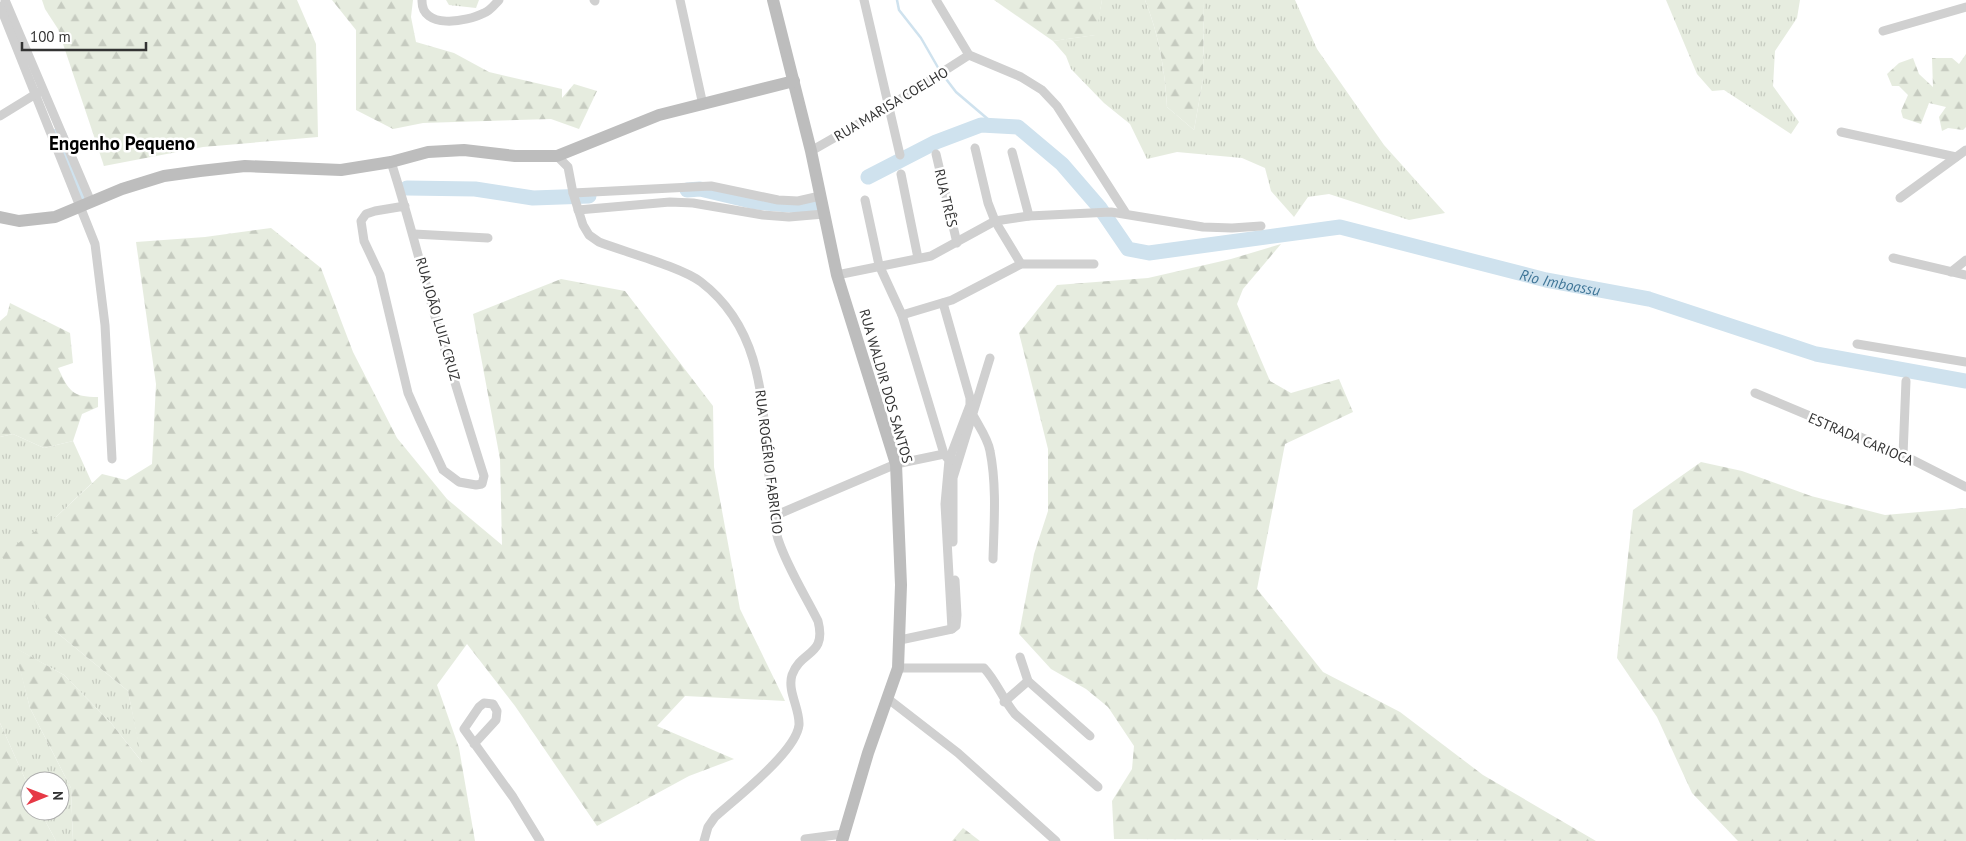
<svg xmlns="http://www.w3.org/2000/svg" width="1966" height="841" viewBox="0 0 1966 841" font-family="'PT Sans',sans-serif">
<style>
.grass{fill:url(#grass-tufts)}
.forest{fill:url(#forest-firs)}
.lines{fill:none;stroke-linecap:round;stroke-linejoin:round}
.stream{stroke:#cfe2ee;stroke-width:2.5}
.river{stroke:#cfe2ee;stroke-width:15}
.street{stroke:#d0d0d0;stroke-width:9}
.secondary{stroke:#bdbdbd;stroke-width:12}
.labels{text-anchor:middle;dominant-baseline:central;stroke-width:5;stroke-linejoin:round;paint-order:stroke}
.street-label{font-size:14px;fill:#333;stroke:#fff}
.water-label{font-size:15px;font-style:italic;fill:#3f7597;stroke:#fff}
.district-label{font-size:19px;font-weight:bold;fill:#000;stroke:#fff}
</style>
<defs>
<pattern id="grass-tufts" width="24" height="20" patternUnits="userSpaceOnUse" patternTransform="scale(1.25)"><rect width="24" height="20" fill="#e6ecdf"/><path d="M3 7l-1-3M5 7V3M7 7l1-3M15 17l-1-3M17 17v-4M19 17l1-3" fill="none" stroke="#c6cbc0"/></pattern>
<pattern id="forest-firs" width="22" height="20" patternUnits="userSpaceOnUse" patternTransform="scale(1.25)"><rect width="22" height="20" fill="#e6ecdf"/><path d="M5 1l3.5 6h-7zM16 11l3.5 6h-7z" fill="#c6cbc0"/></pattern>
</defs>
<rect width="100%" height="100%" fill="#fff"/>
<!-- grass -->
<g class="grass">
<polygon points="446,0 479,0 476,8 449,5"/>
<path d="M1102,0H1145C1159,35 1165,70 1167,107L1194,130L1203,79L1204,0H1295L1317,49L1384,145L1445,213L1409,220L1329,194L1308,197L1294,217L1271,191L1265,168L1242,158L1177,152L1147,159L1130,124L1104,103L1071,69L1066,56L1053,41L1095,35Z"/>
<polygon points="1666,0 1800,0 1797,18 1775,51 1773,86 1799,122 1791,134 1724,90 1712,91 1697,74"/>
<polygon points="13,434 44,448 73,441 92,483 56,517 55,631 128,691 143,763 111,723 64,675 15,648 30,708 71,788 73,841 56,841 40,811 60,811 60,781 30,781 30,790 0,723 0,437"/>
</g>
<!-- forest -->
<g class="forest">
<polygon points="42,0 297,0 316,44 318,137 203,147 104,166 58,29 45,9"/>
<polygon points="332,0 413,0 411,17 416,42 454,53 489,72 562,89 562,98 574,84 597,91 579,129 551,119 423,123 393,129 356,110 356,30"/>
<polygon points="994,0 1102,0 1096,35 1053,41"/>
<path d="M1145,0H1204L1203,79L1194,130L1167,107C1165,70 1159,35 1145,0Z"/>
<polygon points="1966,54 1966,127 1963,130 1948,128 1942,131 1939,117 1946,107 1929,103 1921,124 1903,118 1901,111 1908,95 1899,86 1892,86 1887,74 1899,63 1913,58 1919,74 1933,87 1932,58 1952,58 1959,64"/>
<polygon points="271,228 321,268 353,352 397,438 447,499 502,545 500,459 473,314 561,279 625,291 713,406 714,467 740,609 785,701 685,696 657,726 734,759 689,776 597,826 515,706 467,644 437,685 459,748 475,841 73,841 71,788 30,708 14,647 64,675 111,723 142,762 128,691 55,631 1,555 56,517 102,474 126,480 152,464 156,384 136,242 205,237"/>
<polygon points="1281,244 1243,289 1237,304 1270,381 1291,393 1339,379 1353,412 1285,444 1257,589 1323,672 1400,712 1483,775 1596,841 1114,839 1112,801 1132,769 1134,746 1108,707 1086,689 1051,669 1019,634 1034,554 1048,511 1048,449 1019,333 1057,285 1148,278 1231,259"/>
<path d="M10,303L70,333L73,363L58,368C69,391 72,397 98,397V407L82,414L73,441L44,448L13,434L0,437V321L7,315Z"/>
<polygon points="1701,462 1742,471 1811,496 1885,515 1966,508 1966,841 1738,841 1692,793 1657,717 1617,658 1633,510"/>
<polygon points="0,723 30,790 30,811 40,811 56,841 0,841"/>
<polygon points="963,828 980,841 952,841"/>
</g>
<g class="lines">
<!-- stream -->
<g class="stream">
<polyline points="897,0 899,10 921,38 940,71"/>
<polyline points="943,75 956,92 996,126"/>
</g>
<!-- river -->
<g class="river">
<polyline points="59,135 83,198"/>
<path id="s1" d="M868,177L936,142L981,125L1018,127L1062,164L1100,208L1128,249L1149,253L1340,227L1546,280L1649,299L1816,354L1966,381"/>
<polyline points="407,188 475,189 533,198 589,196"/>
<polyline points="687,190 700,189 755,202 813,207"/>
</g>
<!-- street -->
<g class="street">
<polyline points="5,0 91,202"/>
<path d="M422,0C421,30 467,22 484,13C490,11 495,4 499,0"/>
<polyline points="594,0 595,1"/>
<polyline points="680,0 703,105"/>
<polyline points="864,0 900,155"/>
<polyline points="936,0 969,55 1021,77 1042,90 1057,106 1125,212"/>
<polyline points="0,6 95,244 105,325 112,459"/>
<polyline points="1883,31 1966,7"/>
<polyline points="0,116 39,92"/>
<polyline points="1841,132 1956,157"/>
<polyline points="975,148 988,203 995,221 1021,264"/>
<polyline points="811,151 888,107 969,55"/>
<polyline points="1012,152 1029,216"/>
<polyline points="936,154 957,243"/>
<path d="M557,156L568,167L573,193L583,225L589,235L599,242C625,252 681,267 701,282C774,338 760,429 773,509C775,519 775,530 778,539C787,567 805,595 818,621C827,656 801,650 792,675C787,691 800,709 799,725C796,752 736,798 715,817L708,827L704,841"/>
<path d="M391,162C409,217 422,272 438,327C453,376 468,426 484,476L482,484L476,485L459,482L443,470L419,418L408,393L380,275L364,241L361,221L366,214L375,211L405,206"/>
<polyline points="901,174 918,258"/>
<polyline points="573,193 711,186 778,200 798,201 820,196"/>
<polyline points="1900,198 1966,150"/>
<polyline points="865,200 879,265 902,315 944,454 949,460 945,504 952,629"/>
<polyline points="578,210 670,202 693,203 763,215 789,217 824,214"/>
<polyline points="414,234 488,238"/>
<polyline points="1893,258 1966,275"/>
<polyline points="1951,272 1966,260"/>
<polyline points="837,275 931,256 995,221 1029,216 1111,212 1203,227 1232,228 1261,226"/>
<polyline points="943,303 970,398 970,405 949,460 954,461"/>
<polyline points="902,315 952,300 1021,264 1094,264"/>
<polyline points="1857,344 1966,362"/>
<polyline points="1755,393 1903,455 1966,487"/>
<path d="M974,417C980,428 988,439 990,451C997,486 994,524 993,559"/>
<polyline points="1903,455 1906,381"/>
<polyline points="774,516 896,464 944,454"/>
<polyline points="953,542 953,478 990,358"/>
<polyline points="900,640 952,629 956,626 957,615 955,580"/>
<polyline points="1020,657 1028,681 1090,736"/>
<path d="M898,668H984C997,682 1003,700 1015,714L1098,787"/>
<polyline points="887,698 958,753 1056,841"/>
<polyline points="1004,702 1028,681"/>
<polyline points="474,744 496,720 497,711 493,704 484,703 479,707 464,729 513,797 540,841"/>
<polyline points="805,839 843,834"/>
</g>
<!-- secondary -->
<g class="secondary">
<polyline points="773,0 811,151 837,275 896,464 901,585 898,668 868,753 842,841"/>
<polyline points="0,217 19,221 55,217 122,189 164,176 200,171 245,166 341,170 391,162 428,152 464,150 515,156 557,156 659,115 794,81"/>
</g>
</g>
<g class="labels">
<!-- street labels -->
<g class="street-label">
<text transform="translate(891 104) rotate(-31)">RUA MARISA COELHO</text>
<text transform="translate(946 198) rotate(77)">RUA TRÊS</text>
<text transform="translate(438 319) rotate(74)">RUA JOÃO LUIZ CRUZ</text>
<text transform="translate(886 386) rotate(74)">RUA WALDIR DOS SANTOS</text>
<text transform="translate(1861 439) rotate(23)">ESTRADA CARIOCA</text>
<text transform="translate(769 462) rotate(83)">RUA ROGÉRIO FABRICIO</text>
</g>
<!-- water labels -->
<g class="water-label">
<text stroke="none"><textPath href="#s1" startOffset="768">Rio Imboassu</textPath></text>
</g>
<!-- district labels -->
<g class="district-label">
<text x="122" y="143">Engenho Pequeno</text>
</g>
</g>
<!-- north arrow -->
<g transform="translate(45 796) rotate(89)"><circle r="24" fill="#ffffff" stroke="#adadad"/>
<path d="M0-4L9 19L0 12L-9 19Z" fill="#e63946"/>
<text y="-8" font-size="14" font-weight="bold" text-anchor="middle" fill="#333333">N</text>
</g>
<!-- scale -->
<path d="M22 42v8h124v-8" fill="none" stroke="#333333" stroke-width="2.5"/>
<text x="30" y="42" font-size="15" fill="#333333" stroke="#ffffff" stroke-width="4" paint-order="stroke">100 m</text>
</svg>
